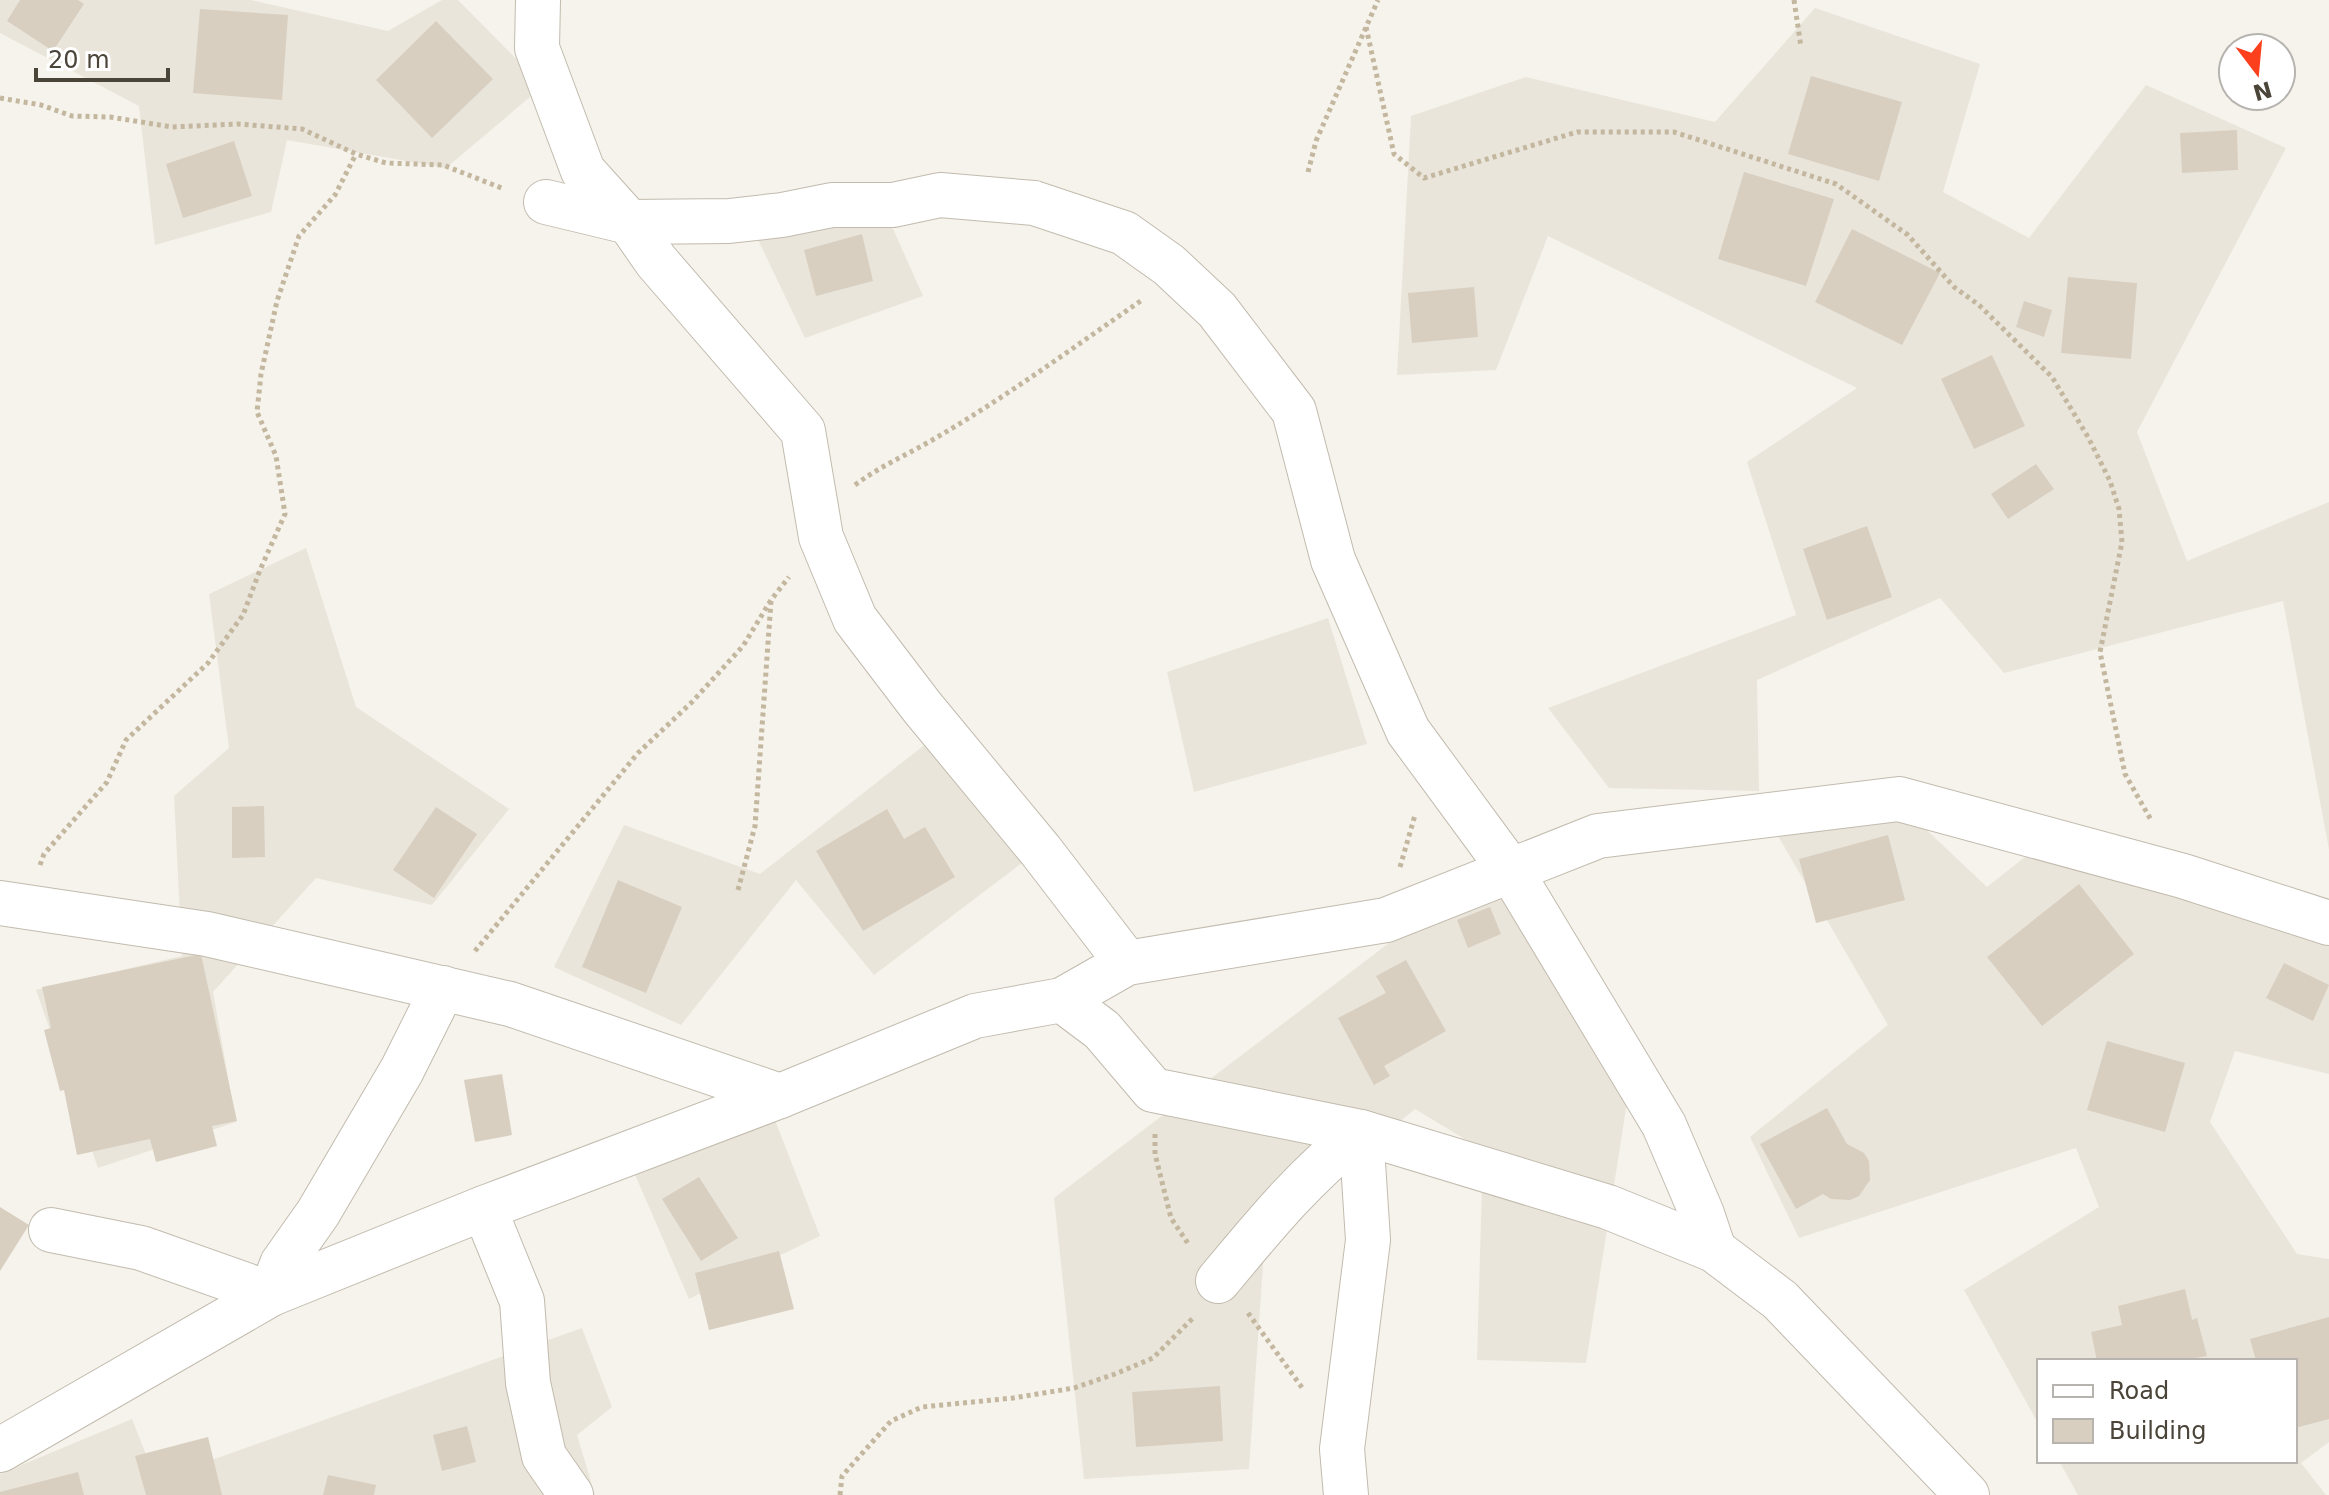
<svg xmlns="http://www.w3.org/2000/svg" width="2329" height="1495" viewBox="0 0 2329 1495" font-family="'DejaVu Sans',sans-serif">
<style>
.residential{fill:#eae5da}
.building{fill:#d8cfc1}
.lines{fill:none;stroke-linecap:round;stroke-linejoin:round}
.street-casing{stroke:#c2bbae;stroke-width:46}
.path{stroke:#c4b79f;stroke-width:5;stroke-dasharray:4 4;stroke-linecap:butt}
.street{stroke:#fff;stroke-width:44}
</style>
<rect width="100%" height="100%" fill="#f6f3ec"/>
<!-- residential -->
<g class="residential">
<polygon points="0,0 251,0 388,31 442,0 458,0 543,86 446,168 287,140 271,212 155,245 139,106 0,33"/>
<polygon points="1815,8 1980,64 1943,192 2029,238 2146,85 2286,148 2137,432 2187,561 2329,502 2329,850 2283,601 2004,673 1940,598 1757,680 1759,791 1609,788 1548,708 1796,615 1747,462 1857,388 1548,236 1496,370 1397,375 1411,116 1526,77 1715,122"/>
<polygon points="877,193 923,296 805,338 751,225"/>
<polygon points="306,548 356,707 509,809 432,905 316,878 213,992 236,1122 98,1168 36,990 182,956 174,796 229,748 209,594"/>
<polygon points="1328,618 1367,744 1194,792 1167,672"/>
<polygon points="955,721 1043,847 874,975 796,880 681,1025 554,967 624,825 760,874"/>
<polygon points="1897,802 1987,887 2054,834 2329,935 2329,1074 2235,1051 2210,1122 2297,1254 2329,1259 2329,1442 2301,1463 2326,1495 2078,1495 2059,1461 2295,1461 2295,1361 2039,1361 2039,1425 1964,1290 2099,1207 2076,1148 1799,1238 1750,1137 1888,1025 1778,836"/>
<polygon points="1498,860 1628,1096 1586,1363 1477,1360 1483,1150 1415,1109 1265,1236 1249,1469 1084,1479 1054,1198"/>
<polygon points="773,1115 820,1236 689,1299 633,1170"/>
<polygon points="582,1328 612,1407 577,1435 595,1495 0,1495 0,1474 132,1419 156,1480"/>
</g>
<!-- building -->
<g class="building">
<polygon points="20,0 78,0 84,4 53,51 7,21"/>
<polygon points="200,9 288,15 282,100 193,93"/>
<polygon points="436,21 493,79 432,138 376,80"/>
<polygon points="1811,76 1902,102 1879,181 1788,154"/>
<polygon points="2237,130 2238,170 2182,173 2180,133"/>
<polygon points="234,141 252,196 183,218 166,164"/>
<polygon points="1744,172 1834,199 1806,286 1718,259"/>
<polygon points="1852,229 1940,273 1902,345 1815,302"/>
<polygon points="862,234 873,281 816,296 804,250"/>
<polygon points="2068,277 2137,283 2131,359 2061,353"/>
<polygon points="1474,287 1478,337 1412,343 1408,293"/>
<polygon points="2024,301 2052,310 2044,337 2016,327"/>
<polygon points="1992,355 2025,426 1974,449 1941,379"/>
<polygon points="2036,464 2054,489 2008,519 1991,494"/>
<polygon points="1867,526 1892,597 1827,620 1803,549"/>
<polygon points="264,806 265,857 232,858 232,807"/>
<polygon points="436,807 477,834 434,898 393,870"/>
<polygon points="887,809 904,839 925,827 955,877 863,931 816,851"/>
<polygon points="1888,835 1905,900 1816,923 1799,859"/>
<polygon points="618,880 682,907 646,993 582,967"/>
<polygon points="2079,884 2134,954 2042,1026 1987,957"/>
<polygon points="1490,907 1501,934 1468,948 1457,920"/>
<polygon points="201,954 237,1121 212,1126 217,1146 156,1162 150,1139 77,1155 64,1090 60,1091 44,1030 51,1028 42,987"/>
<polygon points="1406,960 1446,1031 1384,1066 1390,1076 1374,1085 1338,1018 1386,993 1376,976"/>
<polygon points="2284,963 2329,985 2313,1021 2266,998"/>
<polygon points="2107,1041 2185,1063 2165,1132 2087,1110"/>
<polygon points="502,1074 512,1135 475,1142 464,1080"/>
<polygon points="1827,1108 1847,1144 1864,1153 1869,1161 1870,1180 1859,1196 1850,1200 1831,1199 1823,1194 1796,1209 1760,1144"/>
<polygon points="699,1177 738,1238 701,1261 662,1199"/>
<polygon points="0,1207 29,1225 0,1271"/>
<polygon points="779,1251 794,1309 709,1330 695,1273"/>
<polygon points="2185,1289 2192,1320 2197,1318 2207,1356 2195,1358 2196,1361 2097,1361 2091,1332 2122,1325 2118,1306"/>
<polygon points="2329,1317 2329,1419 2295,1428 2295,1361 2256,1361 2250,1339"/>
<polygon points="1220,1386 1223,1441 1136,1447 1132,1392"/>
<polygon points="467,1426 476,1462 442,1471 433,1435"/>
<polygon points="208,1437 222,1495 146,1495 135,1456"/>
<polygon points="78,1472 84,1495 0,1495 0,1492"/>
<polygon points="328,1475 376,1485 374,1495 323,1495"/>
</g>
<g class="lines">
<!-- street casing -->
<g class="street-casing">
<g id="street">
<polyline points="538,0 537,48 583,171 629,222 656,261 803,431 821,537 855,619 922,707 1041,851 1127,963"/>
<polyline points="546,202 629,222 729,221 782,215 832,205 893,205 940,195 1034,203 1124,233 1169,265 1217,310 1294,411 1333,560 1408,731 1511,871 1664,1125 1702,1214 1714,1250"/>
<polyline points="0,903 207,934 510,1004 780,1096"/>
<polyline points="1062,1000 1102,1030 1153,1090 1361,1132 1608,1207 1714,1250 1780,1300 1967,1495"/>
<polyline points="484,1208 522,1301 528,1383 544,1456 571,1495"/>
<polyline points="51,1230 141,1248 271,1294 282,1264 318,1213 402,1070 443,988"/>
<path d="M1218,1281C1262,1228 1305,1175 1361,1132L1368,1240L1342,1449L1346,1495"/>
<polyline points="0,1450 271,1294 484,1208 780,1096 975,1016 1062,1000 1127,963 1386,920 1598,836 1899,799 2183,876 2329,923"/>
</g>
</g>
<!-- path -->
<g class="path">
<polyline points="1794,0 1801,47"/>
<polyline points="1366,27 1394,154 1424,178 1577,132 1674,132 1836,184 1908,235 1954,287 1979,305 2052,377 2088,437 2110,481 2119,509 2122,542 2100,652 2125,774 2151,820"/>
<polyline points="0,98 41,105 72,116 110,117 172,127 238,124 302,129 356,154 386,163 443,165 504,189"/>
<polyline points="1308,172 1316,141 1378,0"/>
<path d="M855,485C880,466 907,455 934,439C1006,397 1074,347 1142,300"/>
<polyline points="40,865 44,854 107,782 126,740 208,663 243,615 260,570 285,514 276,456 257,412 261,374 277,301 299,236 335,195 356,154"/>
<polyline points="1400,867 1415,815"/>
<polyline points="738,890 755,826 771,601"/>
<polyline points="475,951 638,753 692,702 743,646 771,600 789,577"/>
<polyline points="1155,1134 1155,1154 1171,1218 1189,1245"/>
<polyline points="1248,1313 1303,1389"/>
<polyline points="840,1495 842,1476 891,1421 922,1407 1013,1398 1074,1388 1115,1374 1153,1358 1195,1316"/>
</g>
<!-- street -->
<use href="#street" class="street"/>
</g>
<!-- legend -->
<rect x="2037" y="1359" width="260" height="104" fill="#ffffff" stroke="#b7b4b0" stroke-width="2"/>
<rect x="2053" y="1385" width="40" height="12" fill="#ffffff" stroke="#b7b4b0" stroke-width="2"/>
<text x="2109" y="1399" font-size="24" fill="#4b4439">Road</text>
<rect x="2053" y="1419" width="40" height="24" fill="#d8cfc1" stroke="#b7b4b0" stroke-width="2"/>
<text x="2109" y="1439" font-size="24" fill="#4b4439">Building</text>
<!-- north arrow -->
<g transform="translate(2257 72) rotate(164)"><circle r="38" fill="#ffffff" stroke="#b7b4b0" stroke-width="2"/>
<path d="M0-6L14 30L0 20L-14 30Z" fill="#fc3f1d"/>
<text y="-12" font-size="22" font-weight="bold" text-anchor="middle" fill="#4b4439">N</text>
</g>
<!-- scale -->
<path d="M36 68v12h132v-12" fill="none" stroke="#4b4439" stroke-width="4"/>
<text x="48" y="68" font-size="24" fill="#4b4439" stroke="#ffffff" stroke-width="6" paint-order="stroke">20 m</text>
</svg>
